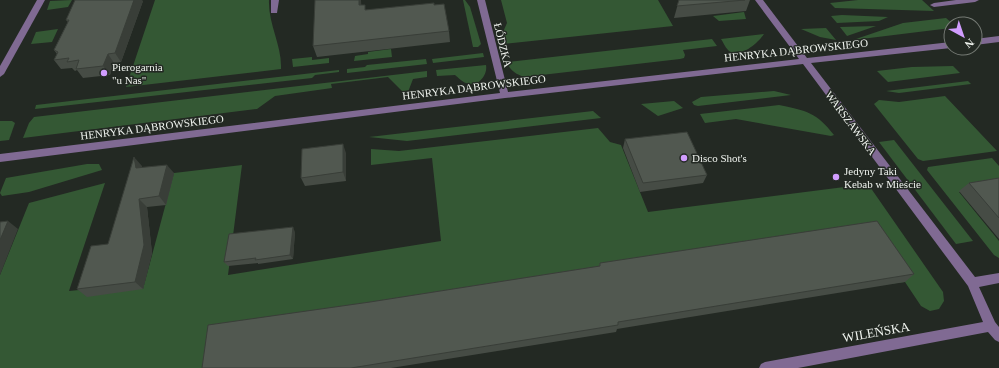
<svg xmlns="http://www.w3.org/2000/svg" width="999" height="368" viewBox="0 0 999 368" font-family="Georgia,serif">
<style>
.green{fill:#345834}
.lines{fill:none;stroke-linecap:round;stroke-linejoin:round}
.minor{fill:#806a93;fill-rule:evenodd}
.wall{fill:#464c45}
.shaded-wall{fill:#393e38}
.building{fill:#515850;stroke:#393e38}
.poi-dot{fill:#d19dfe;stroke:#232923;stroke-width:1.5}
.labels{text-anchor:middle;dominant-baseline:central;stroke-width:3;stroke-linejoin:round;paint-order:stroke}
.street-label{font-size:11px;fill:#eff3ee;stroke:#232923}
.poi-label{font-size:11px;fill:#eff3ee;stroke:#232923;text-anchor:start}
.near-street-label{font-size:13px;fill:#eff3ee;stroke:#232923}
</style>
<rect width="100%" height="100%" fill="#232923"/>
<!-- green -->
<g class="green">
<polygon points="72,0 68,7 47,10 50,1"/>
<path d="M155,0H269C268,24 282,45 281,69L126,87Z"/>
<polygon points="463,0 465,0 470,7 481,44 478,47 473,47"/>
<polygon points="501,0 658,0 673,26 503,44 500,39 507,23"/>
<polygon points="858,0 922,0 934,11 835,8 830,3"/>
<polygon points="744,12 746,19 719,21 713,16"/>
<polygon points="842,15 888,17 879,21 837,23 831,16"/>
<polygon points="946,18 953,24 951,24 951,28 853,40 903,23"/>
<polygon points="876,26 847,36 840,27"/>
<polygon points="826,28 836,40 820,37 801,29"/>
<polygon points="58,29 52,42 31,44 36,32"/>
<path d="M764,34C758,43 739,60 728,50C725,47 723,42 721,39Z"/>
<path d="M712,39L717,46L683,50L685,55L684,58L680,59L524,77C516,74 510,71 507,62Z"/>
<polygon points="391,49 392,57 354,61 355,56 368,54 368,52"/>
<polygon points="483,53 484,57 433,63 432,59"/>
<polygon points="312,57 312,60 329,58 329,63 293,67 292,59"/>
<polygon points="426,59 427,64 347,73 347,69 365,67 367,65"/>
<path d="M486,65C488,75 478,88 466,83C462,82 458,77 455,75L437,76L436,70Z"/>
<polygon points="953,66 960,73 888,82 877,71 912,67"/>
<polygon points="339,70 339,72 315,75 312,78 35,109 36,105"/>
<polygon points="427,71 427,77 413,79 408,92 404,93 388,77 331,84 332,88 275,96 257,109 23,138 29,123 34,117"/>
<polygon points="968,81 971,84 899,93 886,91"/>
<polygon points="774,91 791,95 698,106 694,105 692,102 701,97"/>
<polygon points="945,96 997,151 923,161 918,159 874,104 879,100 899,102"/>
<polygon points="674,101 683,108 658,116 641,104"/>
<path d="M779,105C807,111 816,112 834,135L831,136L736,119L705,123L700,114Z"/>
<polygon points="593,111 601,118 407,141 369,137"/>
<polygon points="0,121 12,121 15,123 9,140 0,141"/>
<polygon points="598,128 610,142 621,145 648,212 868,184 943,292 944,301 939,309 930,311 921,306 905,282 210,368 0,368 0,275 29,203 105,183 69,291 89,289 143,289 174,173 242,165 228,275 441,241 432,158 371,165 371,149 399,151"/>
<polygon points="894,140 973,241 956,244 879,142"/>
<polygon points="992,158 999,166 999,185 959,192 999,241 999,258 994,255 927,170 928,167"/>
<polygon points="87,164 99,164 102,170 29,192 2,196 0,193 6,178"/>
</g>
<g class="lines">
<!-- minor -->
<g class="minor">
<polygon points="37,0 45,0 4,74 0,77 0,66"/>
<polygon points="271,0 279,0 277,13 271,13"/>
<polygon points="477,0 485,0 508,92 799,59 755,0 763,0 807,58 951,42 951,48 811,63 975,277 999,273 999,283 979,287 995,322 999,327 999,342 995,340 988,332 798,368 759,368 761,364 765,362 983,322 968,286 803,64 505,98 0,162 0,154 500,93"/>
<polygon points="956,0 979,0 975,2 934,7 930,5 934,3"/>
<polygon points="999,36 999,42 975,45 975,39"/>
</g>
</g>
<!-- wall -->
<g class="wall">
<polygon points="679,0 750,0 746,11 674,18"/>
<polygon points="143,1 121,62 114,63 110,75 83,78 77,70 75,71 72,68 61,69 54,60 57,54 54,50 68,22 66,20"/>
<polygon points="361,5 366,10 434,5 449,31 450,42 317,57 313,46"/>
<polygon points="625,139 707,175 703,183 640,192 623,148"/>
<polygon points="346,153 346,181 305,186 301,178"/>
<polygon points="142,166 142,168 174,173 166,205 147,207 152,253 143,289 87,297 77,289 108,244"/>
<polygon points="999,178 999,239 959,191 969,183"/>
<polygon points="295,232 293,259 258,264 258,263 228,266 224,262"/>
<polygon points="600,263 914,274 905,282 617,329 616,332 391,368 202,368 370,302 599,266"/>
</g>
<!-- shaded-wall -->
<g class="shaded-wall">
<polygon points="134,0 142,0 143,1 121,62 115,53"/>
<polygon points="359,0 361,0 362,16 359,5"/>
<polygon points="108,54 114,63 110,75 103,66"/>
<polygon points="343,144 346,153 346,181 343,172"/>
<polygon points="134,157 142,166 143,177 136,168"/>
<polygon points="167,165 174,173 166,205 159,196"/>
<polygon points="139,199 147,207 152,253 143,289 135,282"/>
<polygon points="8,221 18,229 0,275 0,240"/>
<polygon points="293,227 295,232 293,259 290,255"/>
</g>
<!-- building -->
<g class="building">
<polygon points="75,0 134,0 115,53 108,54 103,66 76,69 79,60 67,62 69,58 54,60 58,52 54,50 69,20 66,20"/>
<polygon points="315,0 359,0 359,5 365,5 365,10 434,3 434,5 444,4 449,31 313,46"/>
<polygon points="679,0 745,0 677,6"/>
<polygon points="687,132 707,175 643,183 625,139"/>
<polygon points="343,144 343,172 301,178 302,149"/>
<polygon points="134,157 136,168 167,165 159,196 139,199 144,245 135,282 77,289 91,246 108,244"/>
<polygon points="999,178 999,218 969,183"/>
<polygon points="8,221 0,240 0,222"/>
<polygon points="877,221 914,274 618,322 618,325 351,368 202,368 208,325 370,302 600,266 600,263"/>
<polygon points="293,227 290,255 255,260 256,258 224,262 229,234"/>
</g>
<!-- markers -->
<g class="poi-dot">
<circle cx="104" cy="73" r="4"/>
<circle cx="684" cy="158" r="4"/>
<circle cx="836" cy="177" r="4"/>
</g>
<g class="labels">
<!-- street labels -->
<g class="street-label">
<text transform="translate(503 45) rotate(76)">ŁÓDZKA</text>
<text transform="translate(796 50) rotate(-6)">HENRYKA DĄBROWSKIEGO</text>
<text transform="translate(474 87) rotate(-7)">HENRYKA DĄBROWSKIEGO</text>
<text transform="translate(851 123) rotate(53)">WARSZAWSKA</text>
<text transform="translate(152 127) rotate(-7)">HENRYKA DĄBROWSKIEGO</text>
</g>
<!-- poi labels -->
<g class="poi-label">
<text x="112" y="67">Pierogarnia<tspan x="112" dy="13">"u Nas"</tspan></text>
<text x="692" y="158">Disco Shot's</text>
<text x="844" y="171">Jedyny Taki<tspan x="844" dy="13">Kebab w Mieście</tspan></text>
</g>
<!-- near-street labels -->
<g class="near-street-label">
<text transform="translate(876 332) rotate(-10)">WILEŃSKA</text>
</g>
</g>
<!-- north arrow -->
<g transform="translate(963 36) rotate(140)"><circle r="19" fill="#232923" stroke="#757a74"/>
<path d="M0-3L7 15L0 10L-7 15Z" fill="#d19dfe"/>
<text y="-6" font-size="11" font-weight="bold" text-anchor="middle" fill="#eff3ee">N</text>
</g>
</svg>
